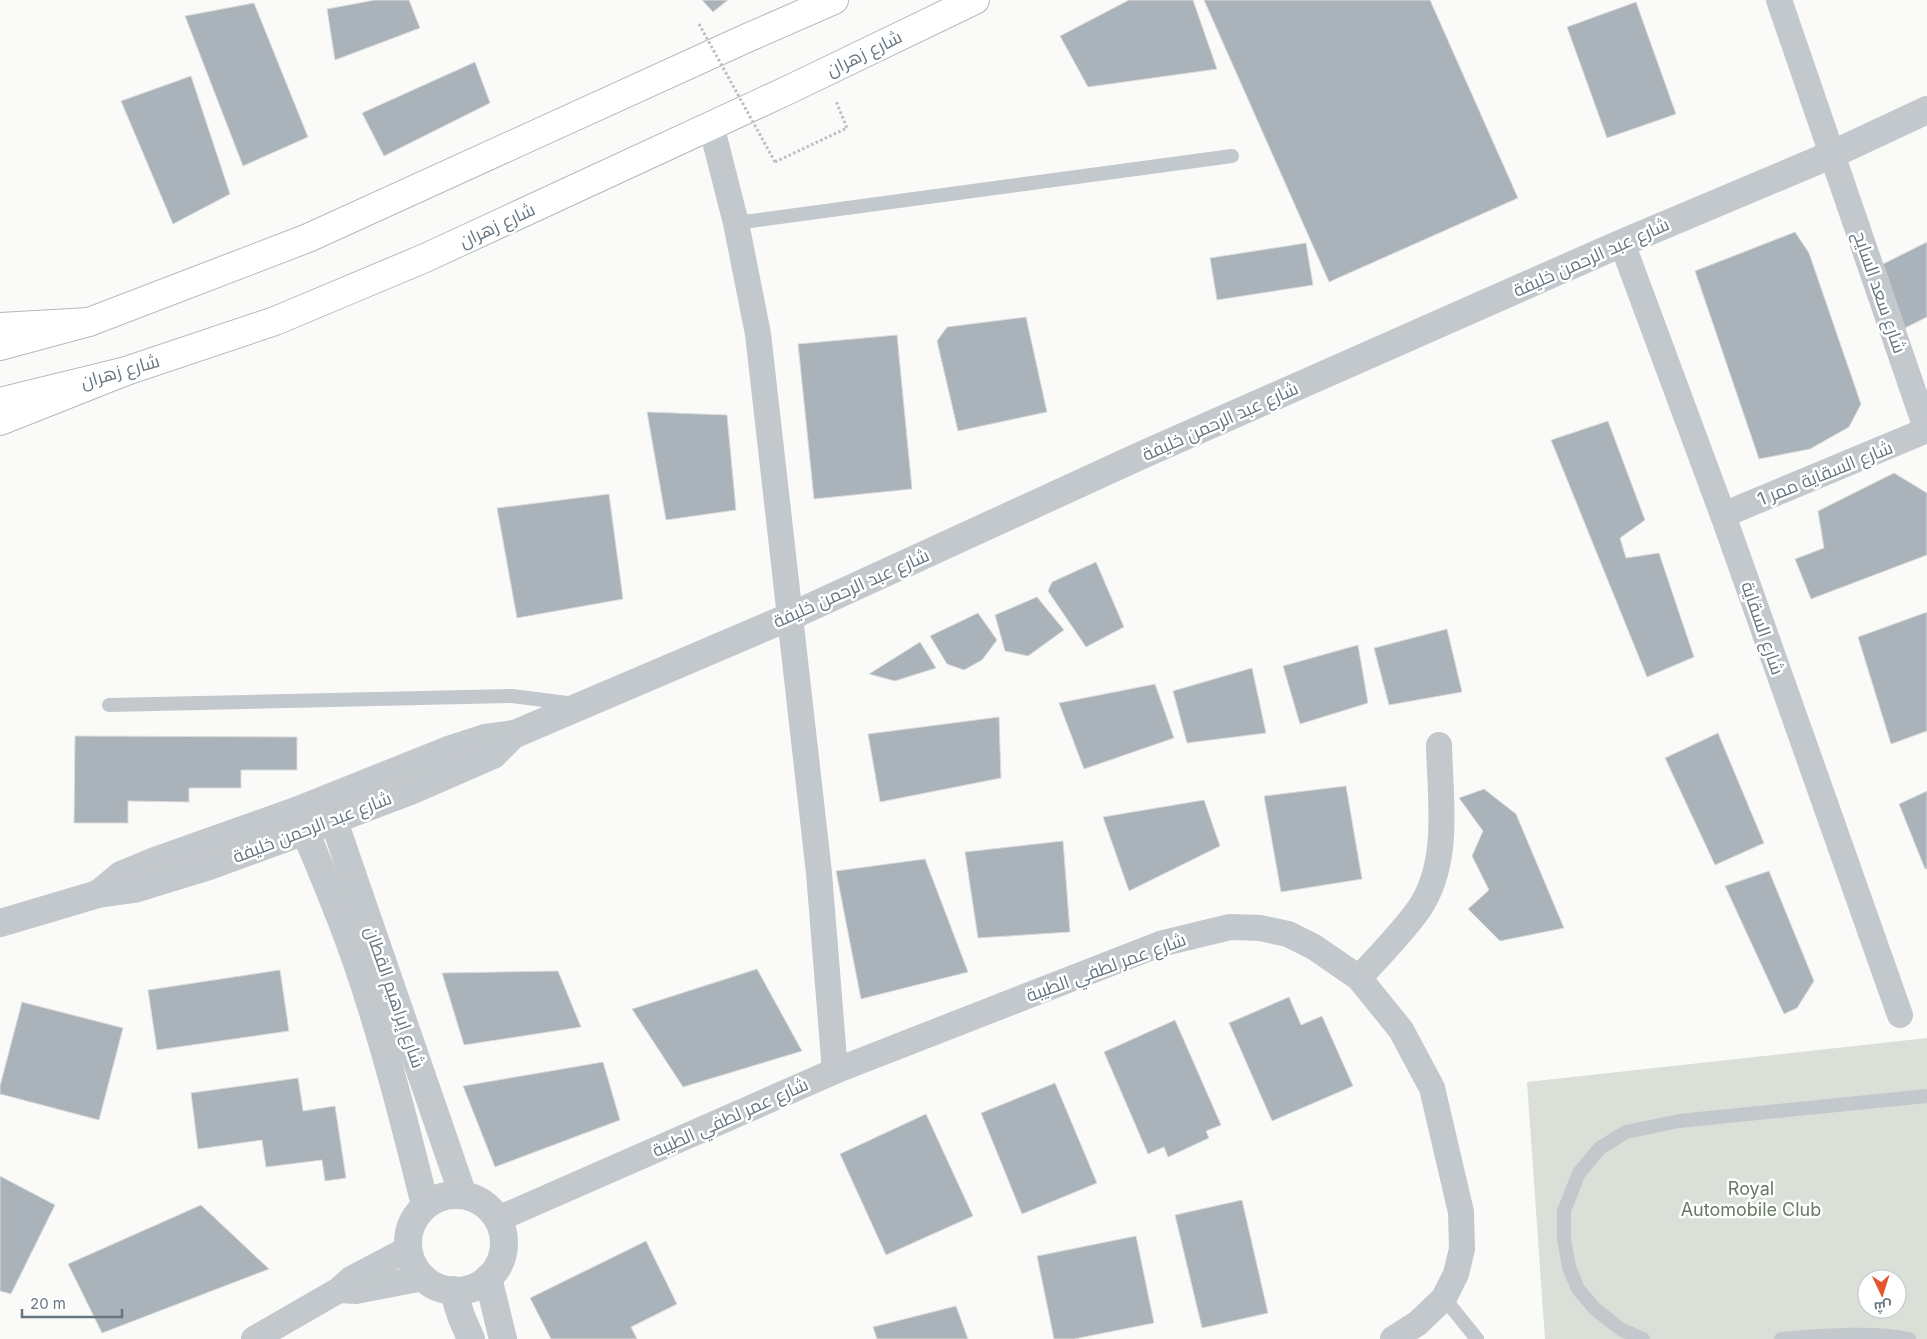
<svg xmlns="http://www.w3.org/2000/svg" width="1927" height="1339" viewBox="0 0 1927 1339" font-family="Inter,Cairo,sans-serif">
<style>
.green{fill:#dadfd7;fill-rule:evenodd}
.building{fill:#aab3b9;stroke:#dcdcda}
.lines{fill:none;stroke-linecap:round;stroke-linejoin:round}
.primary-casing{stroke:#b5babe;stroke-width:30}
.motorway-casing{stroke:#b4b9bd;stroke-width:30}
.path{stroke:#bbbfc2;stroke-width:3;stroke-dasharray:2.5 2.5;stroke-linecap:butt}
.service{stroke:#c3c8cc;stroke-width:14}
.minor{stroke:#c3c8cc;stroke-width:26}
.tertiary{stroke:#c3c8cc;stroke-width:28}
.primary{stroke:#fff;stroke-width:28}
.motorway{stroke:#fff;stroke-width:28}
.path-bridge{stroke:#bbbfc2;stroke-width:3;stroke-dasharray:2.5 2.5;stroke-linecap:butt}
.labels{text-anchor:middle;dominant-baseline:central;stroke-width:5;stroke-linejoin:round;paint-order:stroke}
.street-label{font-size:18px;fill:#657683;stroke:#fff}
.park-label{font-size:18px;fill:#687a64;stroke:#fff}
</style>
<rect width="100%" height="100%" fill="#fafaf8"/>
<!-- green -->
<path class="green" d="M1927,1038V1339H1545L1527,1082ZM1867,1279H1897V1309H1867Z"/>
<!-- building -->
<g class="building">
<polygon points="375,0 409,0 420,28 335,60 327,9"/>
<polygon points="702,0 728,0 713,12"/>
<polygon points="1129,0 1193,0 1217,69 1088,87 1060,36"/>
<polygon points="1204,0 1430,0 1518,198 1329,282"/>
<polygon points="1636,2 1676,114 1607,138 1567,27"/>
<polygon points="254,3 308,137 243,166 185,16"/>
<polygon points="475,62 490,103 384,156 362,113"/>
<polygon points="191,76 230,194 173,224 121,101"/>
<polygon points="1795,232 1809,253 1861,404 1849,427 1810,449 1759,459 1695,271"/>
<polygon points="1927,242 1927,317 1905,328 1883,264"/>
<polygon points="1306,243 1313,285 1217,300 1210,258"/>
<polygon points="1026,317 1047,412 958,431 937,341 947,327"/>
<polygon points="897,335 912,489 814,499 798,344"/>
<polygon points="647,412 727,415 736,510 666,520"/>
<polygon points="1608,421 1645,520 1620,538 1626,558 1659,553 1694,657 1647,677 1551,440"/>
<polygon points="1894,473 1927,493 1927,555 1811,599 1795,559 1824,548 1818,511"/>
<polygon points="609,494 623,599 517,618 497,508"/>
<polygon points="1096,562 1124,627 1086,647 1048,591 1052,582"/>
<polygon points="1037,597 1064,630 1028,656 1005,651 995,615"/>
<polygon points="1927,612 1927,731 1891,744 1858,637"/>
<polygon points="978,613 997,640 982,660 964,670 947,664 930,636"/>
<polygon points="1447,629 1462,692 1389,705 1374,648"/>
<polygon points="920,642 936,668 895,681 869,674"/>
<polygon points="1358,645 1368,703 1300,724 1283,666"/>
<polygon points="1252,668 1266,733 1187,743 1173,691"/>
<polygon points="1155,684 1174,738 1084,769 1059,703"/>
<polygon points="999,717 1001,778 880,802 868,734"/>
<polygon points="1718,733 1764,843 1715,865 1665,758"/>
<polygon points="75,736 297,737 297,770 241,770 241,788 189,788 189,802 128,801 128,823 74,823"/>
<polygon points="1346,786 1362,879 1281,892 1264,796"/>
<polygon points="1484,789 1516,814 1564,928 1500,941 1468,909 1489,890 1472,856 1483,831 1459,798"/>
<polygon points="1927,791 1927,869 1925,869 1899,804"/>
<polygon points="1204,800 1220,846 1129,891 1103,817"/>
<polygon points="1063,841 1070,932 978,938 965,852"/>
<polygon points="925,859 968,972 861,999 836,871"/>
<polygon points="1769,871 1814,981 1797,1008 1784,1014 1725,886"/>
<polygon points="757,969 802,1051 683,1087 632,1009"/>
<polygon points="280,970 289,1031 157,1050 148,990"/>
<polygon points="558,971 581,1027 464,1045 442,973"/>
<polygon points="1289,997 1301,1025 1322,1016 1353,1086 1272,1121 1229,1023"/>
<polygon points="22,1002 123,1028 99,1120 0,1094 0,1086"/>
<polygon points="1175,1020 1221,1125 1206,1131 1209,1138 1168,1157 1164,1147 1148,1154 1104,1052"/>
<polygon points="603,1062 620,1120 495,1167 463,1086"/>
<polygon points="298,1078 303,1111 335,1106 346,1178 325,1181 322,1160 266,1167 262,1140 198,1149 191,1093"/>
<polygon points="1055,1083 1097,1183 1022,1214 981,1113"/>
<polygon points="926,1114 973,1216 886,1255 840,1154"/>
<polygon points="0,1176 55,1205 11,1294 0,1291"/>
<polygon points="1242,1200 1268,1313 1202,1328 1175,1215"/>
<polygon points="201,1205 269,1269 102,1333 68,1264"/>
<polygon points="1136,1236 1154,1323 1074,1339 1054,1339 1037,1256"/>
<polygon points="646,1241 677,1304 631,1327 637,1339 551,1339 530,1298"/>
<polygon points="956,1306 968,1339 877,1339 873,1327"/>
</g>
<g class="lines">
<!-- primary casing -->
<g class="primary-casing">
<g id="primary">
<polyline points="0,346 89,322 308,238 747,38 834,0"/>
<polyline points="0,402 126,371 275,321 425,258 786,91 975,0"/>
</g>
</g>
<!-- motorway casing -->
<g class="motorway-casing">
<g id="motorway">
<polyline points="0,327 89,322"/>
<polyline points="0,421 126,371"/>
</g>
</g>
<!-- path -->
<polyline class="path" points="775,162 847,128 836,101"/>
<!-- service -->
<g class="service">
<polyline points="736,223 1232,156"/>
<polyline points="109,705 512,696 575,704"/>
<polyline points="1444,1298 1477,1339"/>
<polyline points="1643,1339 1622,1330 1595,1309 1578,1289 1569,1267 1564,1239 1564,1211 1579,1173 1600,1148 1626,1132 1679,1121 1927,1096"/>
<path d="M1781,1339C1820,1336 1871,1331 1909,1339"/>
</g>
<!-- minor -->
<g class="minor">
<polyline points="1779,0 1927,431"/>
<polyline points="711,125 736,223 758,334 819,873 835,1071"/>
<polyline points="1622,243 1723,515 1900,1015"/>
<polyline points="1723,515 1927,430"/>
<path d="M1359,978C1379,956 1402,933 1419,909C1451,862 1440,799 1439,745"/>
<polyline points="498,1219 835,1071 1160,944 1230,927 1260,928 1288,934 1314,947 1359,978 1401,1030 1432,1088 1461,1212 1462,1249 1456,1274 1444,1298 1418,1323 1393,1339"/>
<polyline points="339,1290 356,1291 423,1278"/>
<polyline points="254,1339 339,1290 351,1279 408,1249"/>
</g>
<!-- tertiary -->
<g class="tertiary">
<polyline points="328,804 463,1195"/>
<path d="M298,815C319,864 340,913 357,963C384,1042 405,1124 425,1205"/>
<polyline points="98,894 121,875 155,861 296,811 451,749 485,738 515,734 789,617 1142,455 1622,243 1833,154 1927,110"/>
<polyline points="0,923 98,894 134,889 209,866 305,831 413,790 493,755 514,734"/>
<circle cx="456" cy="1243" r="48"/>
<polyline points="488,1278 503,1339"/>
<polyline points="453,1290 461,1316 471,1339"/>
</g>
<!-- primary -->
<use href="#primary" class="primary"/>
<!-- motorway -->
<use href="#motorway" class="motorway"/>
<!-- path-bridge -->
<polyline class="path-bridge" points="699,24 775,162"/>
</g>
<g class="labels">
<!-- street labels -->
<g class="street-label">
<text transform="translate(864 53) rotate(-26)">شارع زهران</text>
<text transform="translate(497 225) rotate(-25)">شارع زهران</text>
<text transform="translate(1591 257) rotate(-24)">شارع عبد الرحمن خليفة</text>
<text transform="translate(1880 292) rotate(71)">شارع سعد السايح</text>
<text transform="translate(120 371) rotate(-16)">شارع زهران</text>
<text transform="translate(1220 421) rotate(-24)">شارع عبد الرحمن خليفة</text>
<text transform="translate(1825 473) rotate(-22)">شارع السقاية ممر 1</text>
<text transform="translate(851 588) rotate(-24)">شارع عبد الرحمن خليفة</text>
<text transform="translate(1763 628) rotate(71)">شارع السقاية</text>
<text transform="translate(312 827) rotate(-21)">شارع عبد الرحمن خليفة</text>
<text transform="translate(1106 967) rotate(-20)">شارع عمر لطفي الطيبة</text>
<text transform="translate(395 997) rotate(71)">شارع إبراهيم القطان</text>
<text transform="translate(730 1117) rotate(-24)">شارع عمر لطفي الطيبة</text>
</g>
<!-- park labels -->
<g class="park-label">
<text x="1751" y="1188">Royal<tspan x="1751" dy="21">Automobile Club</tspan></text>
</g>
</g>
<!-- north arrow -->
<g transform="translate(1882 1294) rotate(176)"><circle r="24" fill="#ffffff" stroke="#c1c8cd"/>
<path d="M0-4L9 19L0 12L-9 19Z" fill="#e4572e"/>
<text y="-8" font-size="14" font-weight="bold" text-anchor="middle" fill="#657683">ش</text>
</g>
<!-- scale -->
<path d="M22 1309v8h100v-8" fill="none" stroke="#657683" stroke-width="2.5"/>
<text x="30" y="1309" font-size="15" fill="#657683" stroke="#ffffff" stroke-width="4" paint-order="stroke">20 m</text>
</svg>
